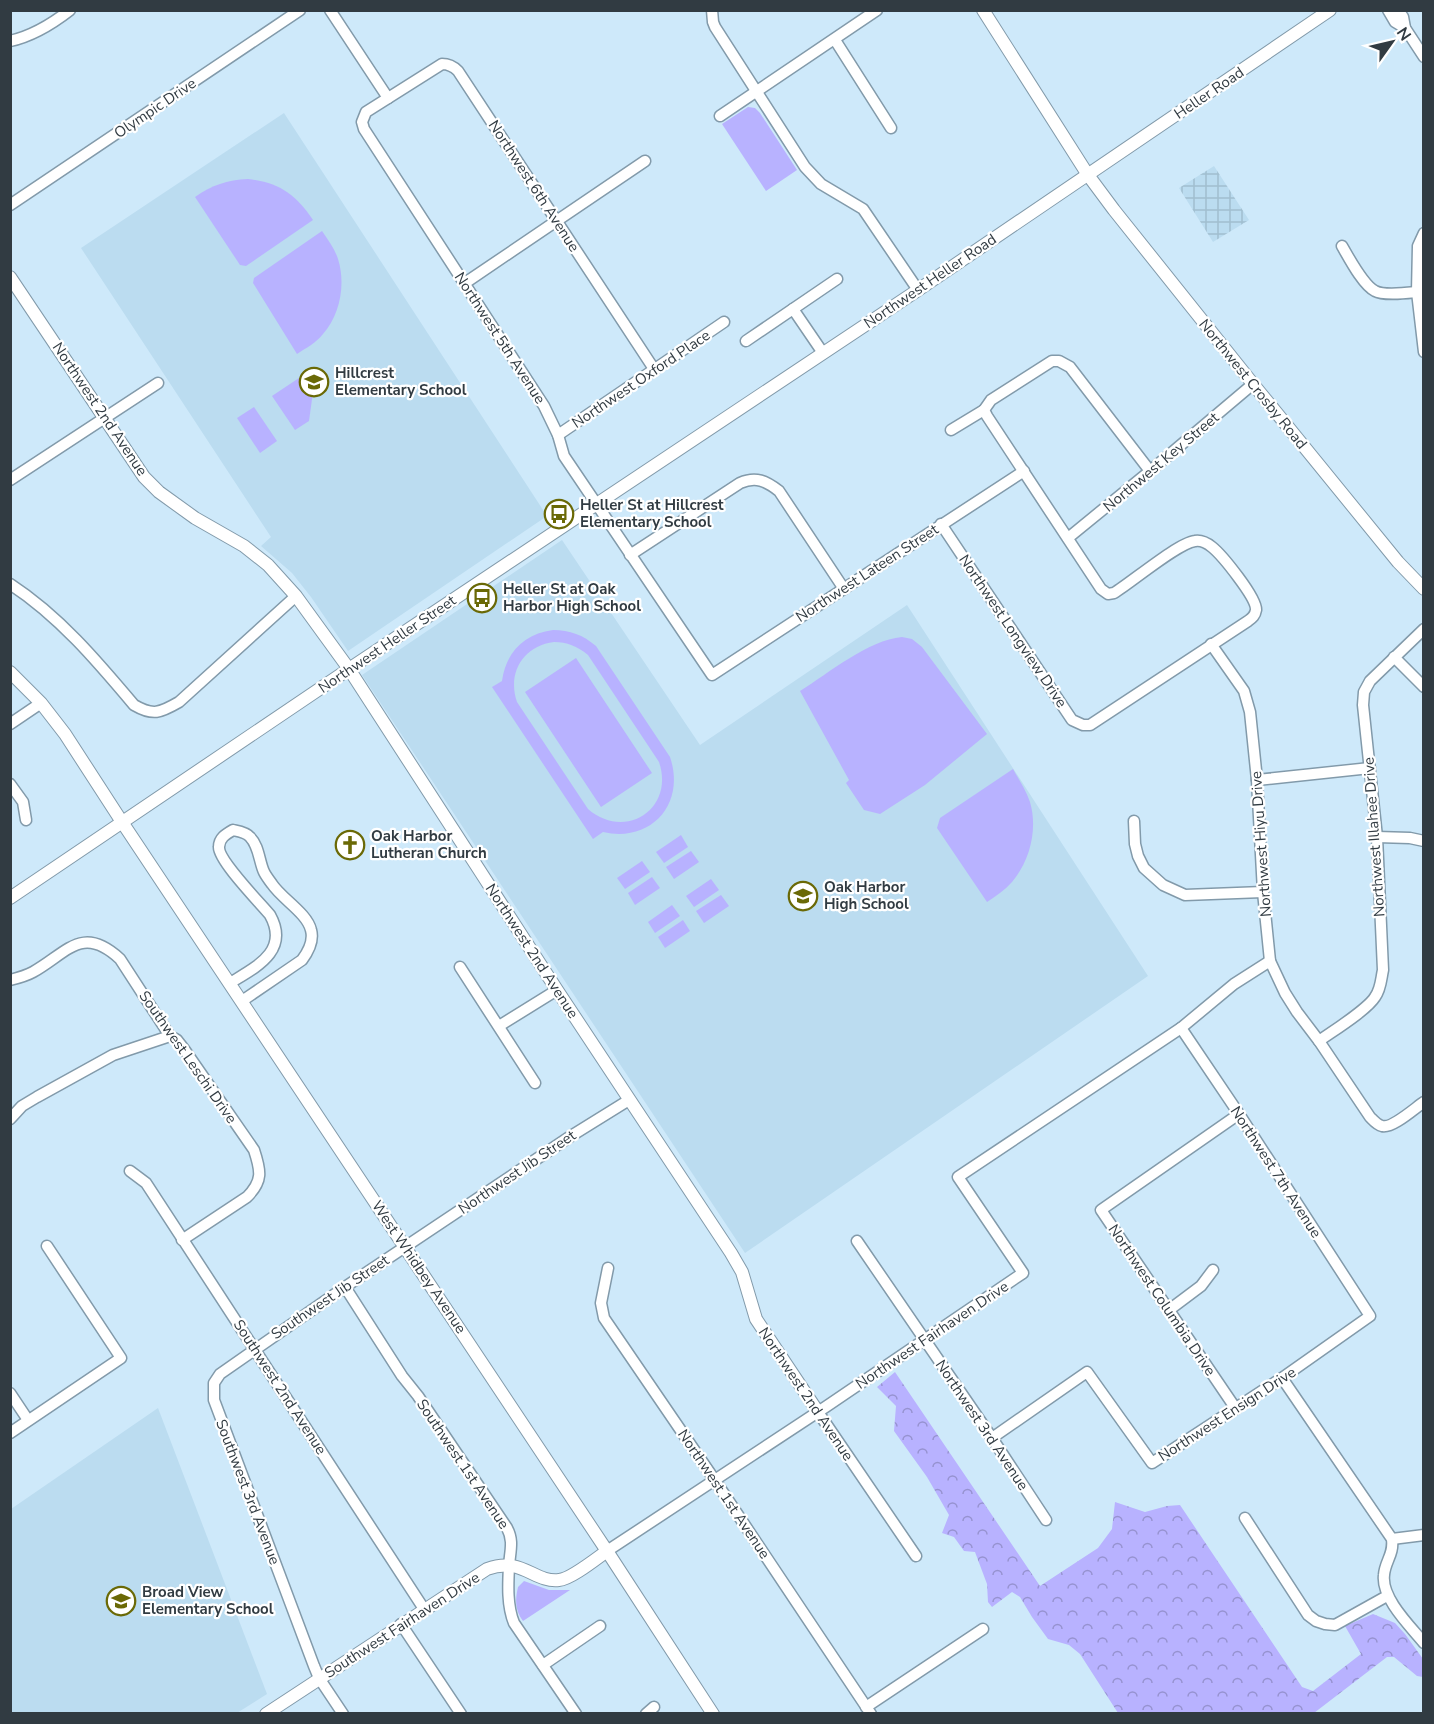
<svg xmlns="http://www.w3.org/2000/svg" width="1434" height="1724" viewBox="0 0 1434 1724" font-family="'Nunito Sans',sans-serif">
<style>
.built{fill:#bbdcf0}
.industrial{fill:url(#industrial-grid)}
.forest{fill:url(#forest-crowns)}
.park{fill:#b8b2ff;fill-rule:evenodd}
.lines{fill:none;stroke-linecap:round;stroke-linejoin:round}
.minor-casing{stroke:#829aaa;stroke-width:13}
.tertiary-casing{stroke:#829aaa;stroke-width:14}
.minor{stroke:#fff;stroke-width:10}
.tertiary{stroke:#fff;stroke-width:12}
.labels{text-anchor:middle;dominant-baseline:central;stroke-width:4.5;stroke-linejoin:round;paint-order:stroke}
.street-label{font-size:15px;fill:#313b42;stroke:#fff}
.poi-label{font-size:15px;font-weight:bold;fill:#313b42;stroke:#fff;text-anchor:start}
</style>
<defs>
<pattern id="industrial-grid" width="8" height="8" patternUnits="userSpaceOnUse" patternTransform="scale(1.5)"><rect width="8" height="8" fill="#bbdcf0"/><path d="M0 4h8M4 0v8" fill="none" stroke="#a1becf"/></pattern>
<pattern id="forest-crowns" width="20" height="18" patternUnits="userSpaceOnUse" patternTransform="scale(1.5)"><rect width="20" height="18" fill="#b8b2ff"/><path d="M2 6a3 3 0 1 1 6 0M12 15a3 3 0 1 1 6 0" fill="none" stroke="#9692d0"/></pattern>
</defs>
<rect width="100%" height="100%" fill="#cee9fa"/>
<!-- built -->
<g class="built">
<polygon points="284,113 547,516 348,651 311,597 292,573 261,546 271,537 81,248"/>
<polygon points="562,540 700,745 907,605 1148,976 745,1253 362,675"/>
<polygon points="158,1408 267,1694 237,1713 11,1713 11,1509"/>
</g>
<!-- industrial -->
<polygon class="industrial" points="1214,166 1249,220 1213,242 1179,188"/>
<!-- forest -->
<polygon class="forest" points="895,1372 1040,1586 1098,1548 1112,1529 1115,1502 1145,1512 1167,1506 1180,1505 1302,1687 1313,1691 1361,1654 1345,1626 1373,1614 1395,1623 1405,1634 1423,1659 1423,1677 1417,1676 1394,1657 1387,1657 1314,1713 1118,1713 1080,1654 1069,1645 1048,1639 1032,1617 1020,1597 1012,1592 992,1607 988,1602 987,1584 975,1552 964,1551 954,1537 942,1533 949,1515 927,1477 894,1431 896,1406 877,1387"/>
<!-- park -->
<g class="park">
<polygon points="748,107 755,108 760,113 797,170 766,191 722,124"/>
<path d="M248,179C280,183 295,194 313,220L246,266L240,265L195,197C212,185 227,180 248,179Z"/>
<path d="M322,231C328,240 335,249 338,259C346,284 340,315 323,334C316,343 306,348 297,354L253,283L254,278Z"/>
<polygon points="302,376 313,392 309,421 295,430 272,396"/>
<polygon points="254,407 277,441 260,453 237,418"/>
<path d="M553,630C570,630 583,635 596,646L670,757C686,804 651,843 603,832L593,839L492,687L502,681C506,652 524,634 553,630ZM554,642C567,642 577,646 588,655L659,762C675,809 625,841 588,809L517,702C507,673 523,646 554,642Z"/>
<path d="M902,637L912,639L922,647L987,734L925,785L880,814L864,810L846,783L849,780L800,691C829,673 868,640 902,637Z"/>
<polygon points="576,658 652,773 601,807 525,692"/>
<path d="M1013,769C1019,780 1026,790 1030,802C1038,829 1030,861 1012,882C1005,890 996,896 987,902L937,828L940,818Z"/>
<polygon points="681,835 688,847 664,863 656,852"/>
<polygon points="691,851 699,862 674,879 666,867"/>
<polygon points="642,861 650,872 625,889 617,878"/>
<polygon points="652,877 660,888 635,905 628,893"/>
<polygon points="711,879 719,890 694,907 686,896"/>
<polygon points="721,895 729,906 704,923 696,911"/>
<polygon points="672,905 680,916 655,933 648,922"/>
<polygon points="683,920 690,931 665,948 658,937"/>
<path d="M524,1581L549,1590H570L523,1621C515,1610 515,1600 518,1587Z"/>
</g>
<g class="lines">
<!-- minor casing -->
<g class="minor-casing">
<g id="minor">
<polyline points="330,10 388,98"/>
<polyline points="712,10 713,22 715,27 805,167 821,184 863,209 918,290"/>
<polyline points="1388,10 1395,22 1405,28"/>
<polyline points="1398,10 1403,17 1405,28 1424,57"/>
<polyline points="835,40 891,128"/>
<path d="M10,41C33,36 52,24 70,10"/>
<polyline points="720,116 877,10"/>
<polyline points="10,205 300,10"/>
<polyline points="1424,233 1418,246 1417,292 1424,352"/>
<path d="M1342,246C1349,258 1363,285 1375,291C1384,296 1407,293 1417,292"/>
<polyline points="465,283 645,161"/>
<polyline points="793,309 823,353"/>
<polyline points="746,341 837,279"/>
<path d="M654,369L458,71C453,66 449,64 442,64L366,112L362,122L364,129L544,406L558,435L564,456L712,675L1024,471"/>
<polyline points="951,430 984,410"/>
<polyline points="558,435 724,322"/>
<polyline points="10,480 158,383"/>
<path d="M941,524L1072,720L1083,725H1090L1248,621C1252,618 1255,616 1256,610C1257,598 1222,555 1212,547C1207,543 1201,540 1195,541C1178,543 1132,582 1114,593L1108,594L1101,589L987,416L984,410L991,400L1052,361H1059L1070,367L1150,471"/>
<polyline points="1068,538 1150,471 1253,384"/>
<path d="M630,555L740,483C756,476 766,481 779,491L844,589"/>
<path d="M10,584C59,616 97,661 134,705C153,716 160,713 179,702L296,596"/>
<path d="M1211,644L1244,691L1250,712L1257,780L1263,892L1270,961L1285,993L1297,1012L1319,1041L1370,1117C1373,1120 1377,1125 1382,1126C1392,1129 1415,1108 1424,1102"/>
<polyline points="1394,657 1424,687"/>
<polyline points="10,724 41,703"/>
<polyline points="1257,780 1370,768"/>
<polyline points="10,784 23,802 26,820"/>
<polyline points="1134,821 1135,844 1138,856 1144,868 1163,885 1185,895 1263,892"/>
<polyline points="1377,837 1410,838 1424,841"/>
<polyline points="460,967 535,1083"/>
<path d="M10,980C18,978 26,976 33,972C67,953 82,924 120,959L170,1036L177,1040L184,1049L254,1150C261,1171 263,1181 247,1197L182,1240"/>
<path d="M230,983C256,967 290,951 270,915C260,903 218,860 219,847C219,838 226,834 233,830C238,831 246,832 250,837C259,846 259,861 264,872C266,876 269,880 272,884C282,899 307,913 311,930C314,941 308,952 302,960L242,1001"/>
<polyline points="499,1026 557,990"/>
<path d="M1319,1041C1333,1031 1367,1010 1375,997C1381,989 1381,979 1383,970L1377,837L1363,705L1364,692L1370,681L1424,629"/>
<polyline points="10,1119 22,1106 37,1097 113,1055 170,1036"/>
<polyline points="130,1171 146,1183 424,1609"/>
<polyline points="857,1241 992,1438 1046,1520"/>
<polyline points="608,1268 601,1303 604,1318 714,1479 871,1714"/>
<path d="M345,1287L402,1376L418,1396L507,1528C514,1541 510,1551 509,1566C508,1585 507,1606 514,1623L576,1714"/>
<polyline points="1169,1310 1201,1286 1213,1270"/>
<path d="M1282,1378L1392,1539C1394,1555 1385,1561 1384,1575C1381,1598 1410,1626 1424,1643"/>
<polyline points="10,1393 28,1420"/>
<polyline points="1236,1409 1101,1210 1239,1114"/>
<polyline points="818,1412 916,1556"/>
<polyline points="10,1433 121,1358 47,1246"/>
<polyline points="992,1438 1087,1372 1152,1463 1282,1378 1370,1316 1239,1114 1181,1028"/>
<polyline points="1245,1518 1308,1615 1316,1621 1325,1624 1335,1625 1387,1596"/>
<polyline points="1392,1539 1424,1535"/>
<polyline points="607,1551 827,1406 1023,1273 958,1177 1181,1028 1234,984 1270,961"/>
<polyline points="401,1624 461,1714"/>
<polyline points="543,1665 600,1626"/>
<polyline points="866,1707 983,1629"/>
<polyline points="343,1714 319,1678 314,1666 214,1400 214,1383 220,1374 345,1287 571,1136 629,1100"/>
<polyline points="646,1714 654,1707"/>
</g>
</g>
<!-- tertiary casing -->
<g class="tertiary-casing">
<g id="tertiary">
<polyline points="983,10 1088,175 1114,210 1253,384 1398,562 1424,589"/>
<polyline points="10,277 144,477 159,492 195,518 244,546 268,565 296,596 349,669 557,990 731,1253 742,1272 756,1319 818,1412"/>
<polyline points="10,672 41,703 65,734 122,822 607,1551 713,1714"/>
<polyline points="10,898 349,669 918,290 1330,10"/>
<path d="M266,1714L487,1569C522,1556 534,1583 559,1580C571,1579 597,1558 607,1551"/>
</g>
</g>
<!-- minor -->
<use href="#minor" class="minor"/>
<!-- tertiary -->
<use href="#tertiary" class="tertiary"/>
</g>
<!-- icons -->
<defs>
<g id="school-ring" transform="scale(1.5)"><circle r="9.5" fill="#fff" stroke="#6a6906" stroke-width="1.5"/><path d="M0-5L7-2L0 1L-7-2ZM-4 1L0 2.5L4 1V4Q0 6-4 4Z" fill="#6a6906"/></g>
<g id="bus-ring" transform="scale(1.5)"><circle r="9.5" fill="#fff" stroke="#6a6906" stroke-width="1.5"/><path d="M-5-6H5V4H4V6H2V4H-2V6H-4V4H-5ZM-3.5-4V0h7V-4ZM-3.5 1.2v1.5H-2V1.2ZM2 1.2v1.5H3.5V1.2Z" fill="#6a6906"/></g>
<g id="church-ring" transform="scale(1.5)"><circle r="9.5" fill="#fff" stroke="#6a6906" stroke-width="1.5"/><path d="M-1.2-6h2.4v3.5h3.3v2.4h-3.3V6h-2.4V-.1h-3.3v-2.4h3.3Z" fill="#6a6906"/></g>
</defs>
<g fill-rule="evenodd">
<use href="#school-ring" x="314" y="382"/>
<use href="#bus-ring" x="559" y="514"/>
<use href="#bus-ring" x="482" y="598"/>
<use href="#church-ring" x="350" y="845"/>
<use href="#school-ring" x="803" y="896"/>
<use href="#school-ring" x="121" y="1601"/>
</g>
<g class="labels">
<!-- street labels -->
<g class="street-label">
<text transform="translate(1209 93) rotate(-34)">Heller Road</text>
<text transform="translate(155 108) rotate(-34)">Olympic Drive</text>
<text transform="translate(534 186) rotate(57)">Northwest 6th Avenue</text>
<text transform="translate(930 281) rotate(-34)">Northwest Heller Road</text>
<text transform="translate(500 338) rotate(57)">Northwest 5th Avenue</text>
<text transform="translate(641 379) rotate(-34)">Northwest Oxford Place</text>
<text transform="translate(1253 384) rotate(51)">Northwest Crosby Road</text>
<text transform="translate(100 409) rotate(56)">Northwest 2nd Avenue</text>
<text transform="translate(1161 462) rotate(-40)">Northwest Key Street</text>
<text transform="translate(867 573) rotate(-33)">Northwest Lateen Street</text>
<text transform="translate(1013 631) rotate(56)">Northwest Longview Drive</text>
<text transform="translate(387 644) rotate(-34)">Northwest Heller Street</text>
<text transform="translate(1374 837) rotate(-94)">Northwest Illahee Drive</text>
<text transform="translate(1261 844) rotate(-94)">Northwest Hiyu Drive</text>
<text transform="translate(532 951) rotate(57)">Northwest 2nd Avenue</text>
<text transform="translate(188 1057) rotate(55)">Southwest Leschi Drive</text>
<text transform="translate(517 1172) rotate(-34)">Northwest Jib Street</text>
<text transform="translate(1276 1172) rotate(57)">Northwest 7th Avenue</text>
<text transform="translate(419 1267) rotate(56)">West Whidbey Avenue</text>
<text transform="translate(330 1297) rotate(-34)">Southwest Jib Street</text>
<text transform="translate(1162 1300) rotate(56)">Northwest Columbia Drive</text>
<text transform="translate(932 1335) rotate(-34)">Northwest Fairhaven Drive</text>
<text transform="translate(280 1387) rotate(57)">Southwest 2nd Avenue</text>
<text transform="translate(806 1394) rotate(56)">Northwest 2nd Avenue</text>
<text transform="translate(1227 1414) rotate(-33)">Northwest Ensign Drive</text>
<text transform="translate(982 1425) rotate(56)">Northwest 3rd Avenue</text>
<text transform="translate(463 1464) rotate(56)">Southwest 1st Avenue</text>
<text transform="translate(248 1492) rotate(69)">Southwest 3rd Avenue</text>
<text transform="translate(724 1494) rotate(56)">Northwest 1st Avenue</text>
<text transform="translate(402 1625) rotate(-33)">Southwest Fairhaven Drive</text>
</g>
<!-- poi labels -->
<g class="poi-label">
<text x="335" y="373">Hillcrest<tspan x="335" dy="17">Elementary School</tspan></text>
<text x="580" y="505">Heller St at Hillcrest<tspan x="580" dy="17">Elementary School</tspan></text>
<text x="503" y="589">Heller St at Oak<tspan x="503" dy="17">Harbor High School</tspan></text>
<text x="371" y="836">Oak Harbor<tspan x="371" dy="17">Lutheran Church</tspan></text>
<text x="824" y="887">Oak Harbor<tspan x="824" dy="17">High School</tspan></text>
<text x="142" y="1592">Broad View<tspan x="142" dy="17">Elementary School</tspan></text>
</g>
</g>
<!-- border -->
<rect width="1434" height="1724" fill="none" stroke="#313b42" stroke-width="24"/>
<!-- north arrow -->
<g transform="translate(1392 42) rotate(56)" stroke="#ffffff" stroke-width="4.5" paint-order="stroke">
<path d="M0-4.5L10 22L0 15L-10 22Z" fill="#313b42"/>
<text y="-9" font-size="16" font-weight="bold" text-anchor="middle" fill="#313b42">N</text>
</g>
</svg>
